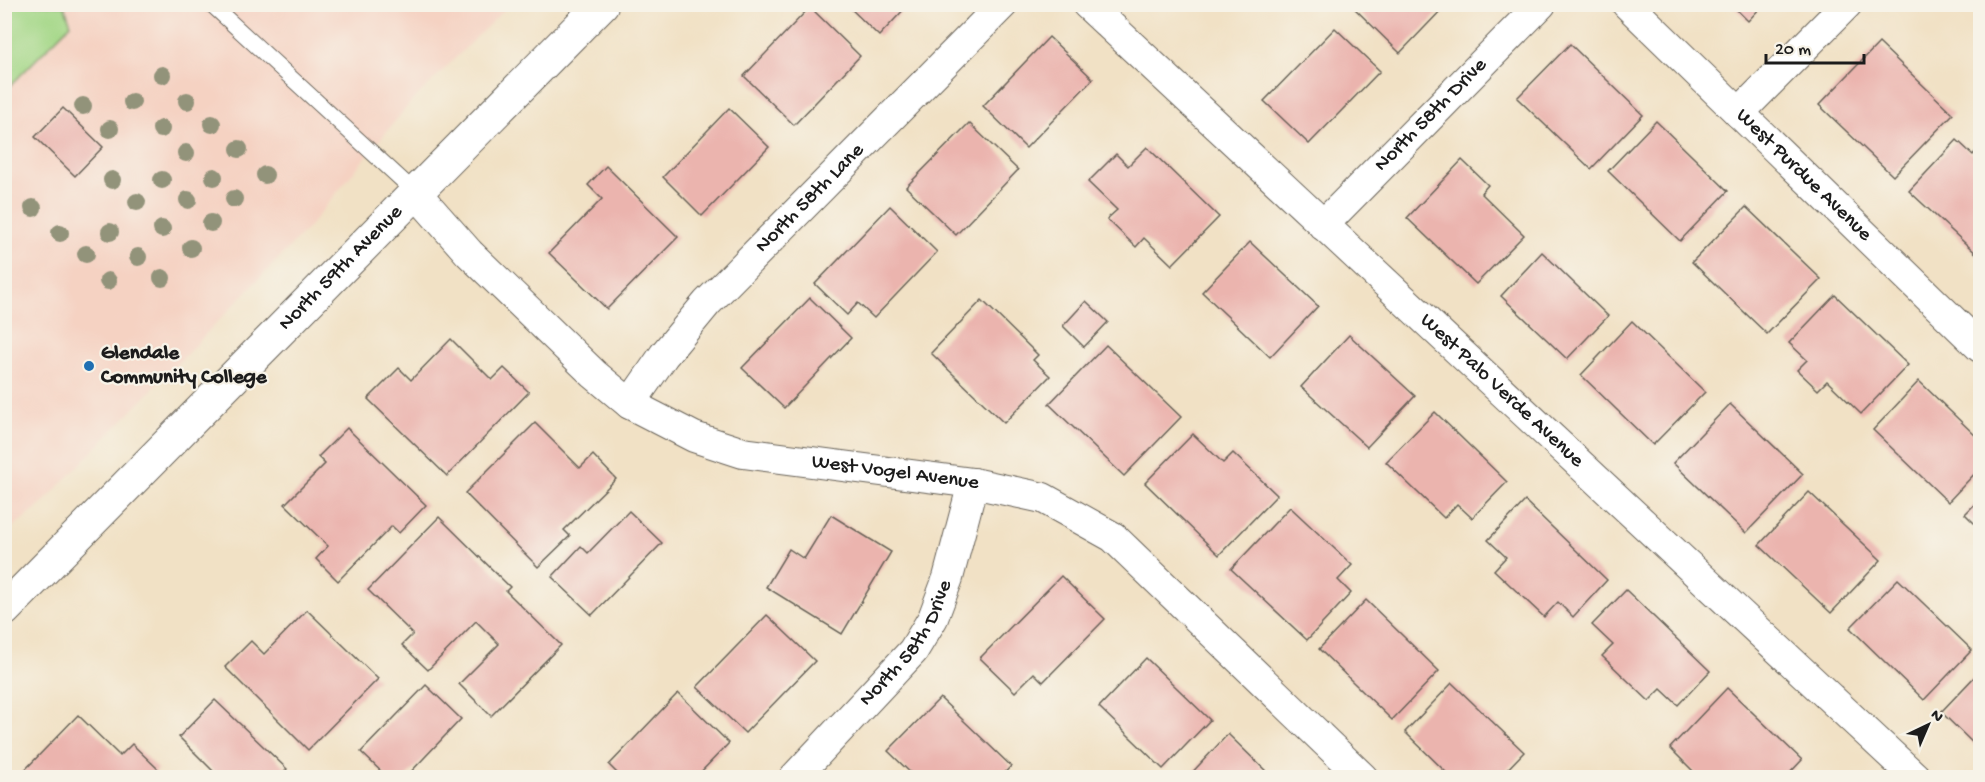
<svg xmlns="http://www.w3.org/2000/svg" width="1985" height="782" viewBox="0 0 1985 782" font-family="'Gochi Hand',sans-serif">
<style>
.built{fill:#f5d2c2}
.green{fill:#a3d786;stroke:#607a51;stroke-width:1.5}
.building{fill:#ebb4ae}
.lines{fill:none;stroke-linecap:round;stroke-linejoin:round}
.lane-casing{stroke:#676157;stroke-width:17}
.street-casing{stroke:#676157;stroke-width:32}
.secondary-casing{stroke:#676157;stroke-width:35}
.lane{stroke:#fff;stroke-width:15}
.street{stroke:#fff;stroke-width:30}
.secondary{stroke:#fff;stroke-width:33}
.tree{fill:#92937a}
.poi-dot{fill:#1f6fb2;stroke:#f7f3e8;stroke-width:2}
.labels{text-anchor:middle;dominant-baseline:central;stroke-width:4.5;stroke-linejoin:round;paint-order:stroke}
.street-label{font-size:21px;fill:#1c1c1c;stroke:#f7f3e8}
.poi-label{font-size:21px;font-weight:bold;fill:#1c1c1c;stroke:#f7f3e8;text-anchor:start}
</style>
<rect width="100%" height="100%" fill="#f7f3e8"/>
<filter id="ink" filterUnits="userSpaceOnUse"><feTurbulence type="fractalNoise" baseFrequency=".0167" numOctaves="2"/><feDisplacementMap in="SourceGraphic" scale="12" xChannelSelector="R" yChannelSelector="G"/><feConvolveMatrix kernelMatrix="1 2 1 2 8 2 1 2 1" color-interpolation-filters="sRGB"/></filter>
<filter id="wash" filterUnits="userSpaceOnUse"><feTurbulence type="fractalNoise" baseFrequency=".008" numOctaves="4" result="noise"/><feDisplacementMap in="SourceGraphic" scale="24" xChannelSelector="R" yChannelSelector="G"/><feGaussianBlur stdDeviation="1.35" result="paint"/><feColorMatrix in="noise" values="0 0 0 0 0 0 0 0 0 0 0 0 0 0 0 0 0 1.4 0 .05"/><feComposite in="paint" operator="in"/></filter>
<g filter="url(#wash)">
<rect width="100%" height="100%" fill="#f1e1c5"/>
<!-- built -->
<polygon class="built" points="5,5 509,5 410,103 308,228 41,505 5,533"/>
<!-- green -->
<polygon class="green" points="5,4 64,5 71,24 5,91"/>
<g id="blocks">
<!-- building -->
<g class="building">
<polygon points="846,4 909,4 879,36"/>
<polygon points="1350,4 1447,4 1400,53"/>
<polygon points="1731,4 1764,4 1748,21"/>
<polygon points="810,7 860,56 794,125 744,76"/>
<polygon points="1335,28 1380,71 1309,144 1264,101"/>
<polygon points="1049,37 1093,79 1026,148 983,106"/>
<polygon points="1879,43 1953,114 1893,176 1819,105"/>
<polygon points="1570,44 1643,115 1591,169 1517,98"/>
<polygon points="63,108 103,147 75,176 35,137"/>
<polygon points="729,108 769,147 702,216 663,177"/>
<polygon points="1656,121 1728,191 1680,241 1608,171"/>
<polygon points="969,123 1018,170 956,235 906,187"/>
<polygon points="1957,140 1973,155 1980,146 1980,257 1909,191"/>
<polygon points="1147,147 1219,217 1172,265 1144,238 1136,247 1107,219 1117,210 1088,182 1116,154 1128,166"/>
<polygon points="1462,160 1488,185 1481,193 1524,235 1476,284 1407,218"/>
<polygon points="606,166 678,237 607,309 549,253 602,199 588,185"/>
<polygon points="890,206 937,252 874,318 858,303 847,315 815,284"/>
<polygon points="1746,207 1821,279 1767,334 1692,262"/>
<polygon points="1250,242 1318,306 1270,357 1202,292"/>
<polygon points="1542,252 1608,316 1567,359 1501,296"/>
<polygon points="1835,295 1908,365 1861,414 1827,381 1818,390 1797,370 1807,360 1789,343"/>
<polygon points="810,298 851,338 784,408 742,368"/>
<polygon points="982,300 1038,355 1033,360 1050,376 1004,423 931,353"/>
<polygon points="1086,301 1108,322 1084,347 1063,326"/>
<polygon points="1632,321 1705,392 1653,445 1581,375"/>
<polygon points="1349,335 1415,396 1367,447 1301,387"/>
<polygon points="451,339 492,380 504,368 529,392 447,476 368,399 399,368 411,380"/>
<polygon points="1106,345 1181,417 1124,476 1049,404"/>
<polygon points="1919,381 1980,440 1980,468 1948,502 1873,430"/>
<polygon points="1730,404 1803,474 1746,533 1673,463"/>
<polygon points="1435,412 1507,482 1472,518 1457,504 1444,518 1386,462"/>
<polygon points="535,423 580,468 593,455 616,479 564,530 570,536 538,567 465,493"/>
<polygon points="347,428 426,505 399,533 392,526 338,581 316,559 328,546 285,504 325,464 318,457"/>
<polygon points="1193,434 1223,463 1233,453 1277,495 1219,555 1145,483"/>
<polygon points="1809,492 1881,560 1831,613 1759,545"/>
<polygon points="1980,499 1980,529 1965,514"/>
<polygon points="1525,501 1607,580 1573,617 1558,602 1544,617 1494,570 1506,557 1488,540"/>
<polygon points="1290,507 1352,565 1338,580 1351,593 1307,640 1231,569"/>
<polygon points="629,511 662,543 592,615 552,577 581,546 588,553"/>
<polygon points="831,515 891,552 842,634 766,587 789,549 804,559"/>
<polygon points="439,517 510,587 506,591 561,645 491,716 459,684 499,644 476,621 428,670 402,645 413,634 368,590"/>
<polygon points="1061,576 1105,619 1043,682 1034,673 1015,692 980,658"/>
<polygon points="1898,579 1972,650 1924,700 1850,628"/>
<polygon points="1626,590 1710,671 1678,705 1661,689 1649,701 1602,656 1613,645 1592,625"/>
<polygon points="1366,600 1439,671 1392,720 1319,649"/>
<polygon points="307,610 378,679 308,750 225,667 251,641 264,654"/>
<polygon points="767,615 815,661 745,733 697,687"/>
<polygon points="1146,658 1210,720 1163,769 1099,707"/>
<polygon points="1980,671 1980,750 1941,712"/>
<polygon points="1452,683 1524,752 1499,778 1452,778 1405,732"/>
<polygon points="426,685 461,719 405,778 388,778 361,752"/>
<polygon points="1727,688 1802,760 1785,778 1700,778 1670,748"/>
<polygon points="678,693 729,743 695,778 622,778 609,765"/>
<polygon points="940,698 1011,766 1000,778 916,778 888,751"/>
<polygon points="215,700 287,769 279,778 220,778 179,737"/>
<polygon points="78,715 120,756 132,744 158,769 150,778 17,778"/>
<polygon points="1228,734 1273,778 1187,778"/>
</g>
</g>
</g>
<g filter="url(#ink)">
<use href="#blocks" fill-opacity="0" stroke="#676157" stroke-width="1.5"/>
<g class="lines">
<!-- lane casing -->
<g class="lane-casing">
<polyline id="lane" points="211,4 416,193"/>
</g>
<!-- street casing -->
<g class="street-casing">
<g id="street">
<path id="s1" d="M1087,4L1916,778"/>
<path id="s2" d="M1627,4L1980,347"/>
<polyline points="1739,113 1847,4"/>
<path id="s3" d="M416,193L469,253L594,374L630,404L694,437L743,453L973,483L1043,498L1113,537L1363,778"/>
<path id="s4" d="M1323,225L1541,4"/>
<path id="s5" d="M630,404L664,355L707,303L1003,4"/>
<path id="s6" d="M794,778L913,651L933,618L948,578L973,483"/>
</g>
</g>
<!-- secondary casing -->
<g class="secondary-casing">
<g id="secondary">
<path id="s7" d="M4,610L602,4"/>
</g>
</g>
<!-- lane -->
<use href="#lane" class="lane"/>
<!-- street -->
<use href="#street" class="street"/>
<!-- secondary -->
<use href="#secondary" class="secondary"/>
</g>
<!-- trees -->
<g class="tree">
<circle cx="162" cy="75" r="9"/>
<circle cx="187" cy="101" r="9"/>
<circle cx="132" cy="102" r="9"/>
<circle cx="83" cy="106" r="9"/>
<circle cx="212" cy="124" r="9"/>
<circle cx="110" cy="129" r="9"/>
<circle cx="161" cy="129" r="9"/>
<circle cx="239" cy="149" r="9"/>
<circle cx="186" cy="153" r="9"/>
<circle cx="265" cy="175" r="9"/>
<circle cx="214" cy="177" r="9"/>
<circle cx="112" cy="180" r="9"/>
<circle cx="162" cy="180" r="9"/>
<circle cx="234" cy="199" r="9"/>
<circle cx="188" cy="200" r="9"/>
<circle cx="137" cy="202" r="9"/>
<circle cx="33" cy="208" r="9"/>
<circle cx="211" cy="223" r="9"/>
<circle cx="162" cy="229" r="9"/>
<circle cx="110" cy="232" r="9"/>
<circle cx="60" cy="233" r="9"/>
<circle cx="191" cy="248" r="9"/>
<circle cx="86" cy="254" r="9"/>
<circle cx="138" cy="257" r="9"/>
<circle cx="162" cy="278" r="9"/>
<circle cx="108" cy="281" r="9"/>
</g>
</g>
<!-- markers -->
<circle class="poi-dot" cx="89" cy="366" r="6"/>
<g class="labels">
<!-- street labels -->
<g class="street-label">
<text stroke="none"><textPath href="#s4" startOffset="154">North 58th Drive</textPath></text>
<text stroke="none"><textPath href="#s2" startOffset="246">West Purdue Avenue</textPath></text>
<text stroke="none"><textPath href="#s5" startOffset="274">North 58th Lane</textPath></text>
<text stroke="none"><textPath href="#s7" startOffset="480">North 59th Avenue</textPath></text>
<text stroke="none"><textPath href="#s1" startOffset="567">West Palo Verde Avenue</textPath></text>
<text stroke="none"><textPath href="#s3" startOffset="578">West Vogel Avenue</textPath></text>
<text stroke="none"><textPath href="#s6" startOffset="177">North 58th Drive</textPath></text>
</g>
<!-- poi labels -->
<g class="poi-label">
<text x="101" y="354">Glendale<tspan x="101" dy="24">Community College</tspan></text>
</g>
</g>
<!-- margin -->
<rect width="1985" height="782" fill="none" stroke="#f7f3e8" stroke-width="24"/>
<!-- north arrow -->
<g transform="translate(1928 725) rotate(44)" stroke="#f7f3e8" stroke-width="4.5" paint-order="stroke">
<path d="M0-4.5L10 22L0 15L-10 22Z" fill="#1c1c1c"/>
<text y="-9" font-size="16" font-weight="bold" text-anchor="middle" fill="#1c1c1c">N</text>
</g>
<!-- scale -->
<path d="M1766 54v9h98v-9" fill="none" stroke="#1c1c1c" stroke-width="3"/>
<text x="1775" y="54" font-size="18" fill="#1c1c1c" stroke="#f7f3e8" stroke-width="4.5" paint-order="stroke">20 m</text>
</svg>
